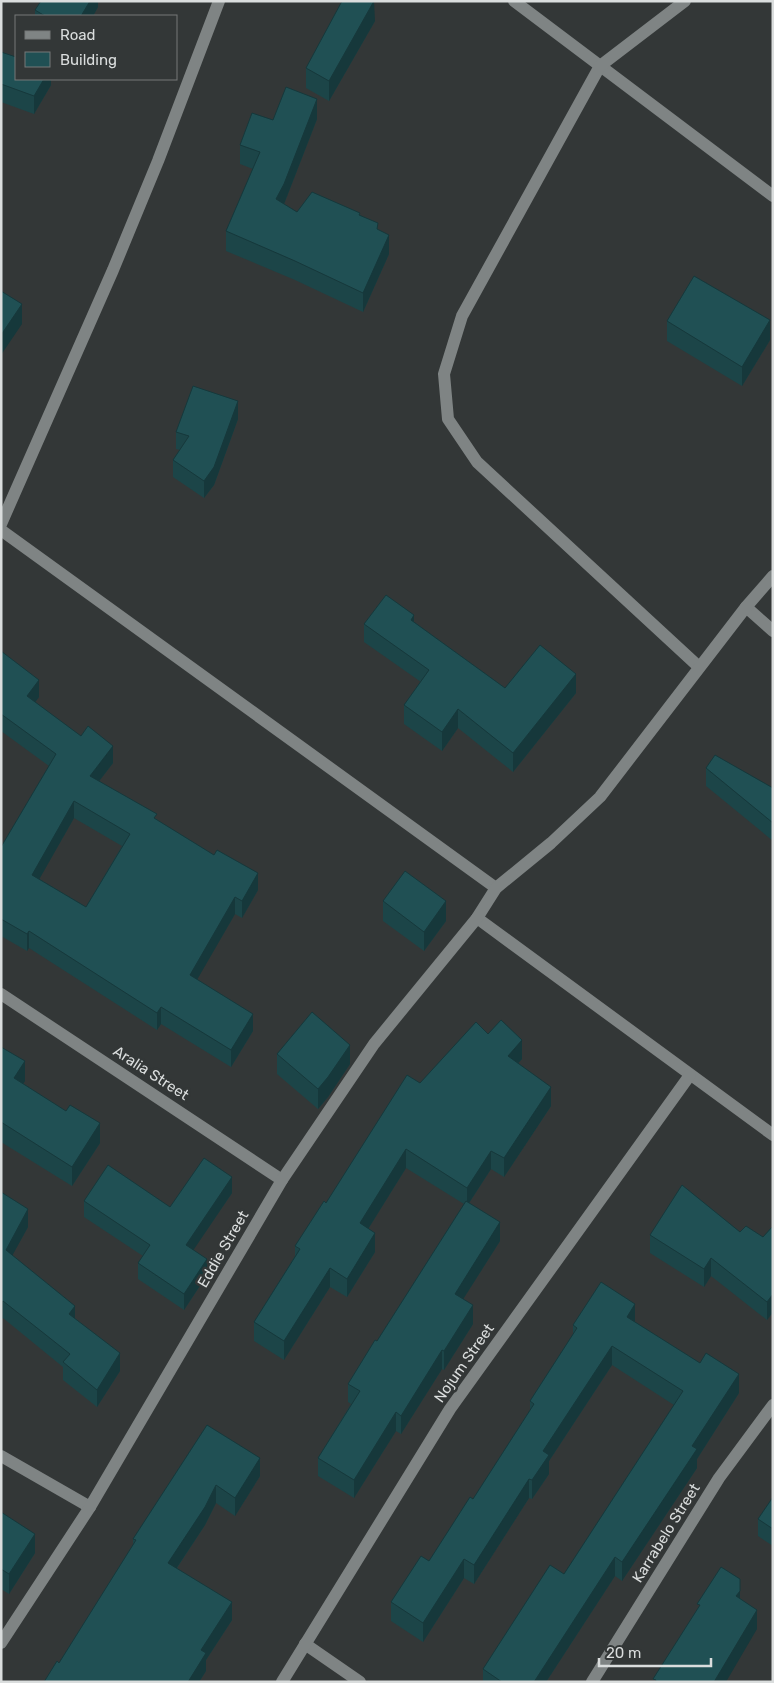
<svg xmlns="http://www.w3.org/2000/svg" width="774" height="1683" viewBox="0 0 774 1683" font-family="Rubik,sans-serif">
<style>
.lines{fill:none;stroke-linecap:round;stroke-linejoin:round}
.minor{stroke:#7f8484;stroke-width:12}
.wall{fill:#1c4548;fill-rule:evenodd}
.shaded-wall{fill:#16383b}
.building{fill:#205054;stroke:#16383b;fill-rule:evenodd}
.labels{text-anchor:middle;dominant-baseline:central;stroke-width:5;stroke-linejoin:round;paint-order:stroke}
.street-label{font-size:15px;fill:#dadddd;stroke:#333737}
</style>
<rect width="100%" height="100%" fill="#333737"/>
<g class="lines">
<!-- minor -->
<g class="minor">
<polyline points="514,1 773,196"/>
<polyline points="685,1 600,66 462,316 444,374 448,419 477,462 699,667"/>
<polyline points="1,524 113,270 158,161 219,1"/>
<polyline points="1,530 496,888"/>
<polyline points="746,607 773,631"/>
<polyline points="477,918 773,1135"/>
<polyline points="1,994 282,1180"/>
<polyline points="1,1456 90,1507"/>
<polyline points="1,1643 90,1507 282,1180 374,1044 477,918 496,888 551,843 600,797 746,607 773,576"/>
<polyline points="305,1644 360,1682"/>
<polyline points="282,1682 450,1409 690,1075"/>
<polyline points="592,1682 719,1478 773,1405"/>
</g>
</g>
<!-- wall -->
<g class="wall">
<polygon points="98,1 98,7 93,16 35,16 35,10"/>
<polygon points="375,21 329,101 306,88 306,68"/>
<polygon points="1,52 51,79 51,85 34,114 1,102"/>
<polygon points="317,119 284,204 297,212 360,215 378,230 389,254 363,312 295,280 226,251 226,231 253,169 240,164 240,145 273,120"/>
<polygon points="667,321 770,340 742,386 667,341"/>
<polygon points="238,419 214,485 204,498 173,477 173,460 180,450 176,449 176,432"/>
<polygon points="414,622 505,688 576,693 513,772 458,728 442,751 404,724 404,705 421,682 364,642 364,624"/>
<path d="M1,651L39,697L35,702L113,763L99,781L258,890L242,918L235,914L197,979L253,1031L231,1067L161,1024L157,1030L29,948L27,951L1,936V847L49,766L1,731ZM74,818L122,846L86,907L39,879Z"/>
<polygon points="706,768 773,788 773,841 706,786"/>
<polygon points="383,901 446,921 424,951 383,921"/>
<polygon points="488,1034 522,1059 518,1063 551,1106 504,1177 491,1169 469,1203 500,1241 463,1299 473,1324 444,1370 442,1369 401,1434 396,1431 354,1498 318,1476 318,1458 351,1404 348,1402 348,1384 377,1341 464,1204 406,1168 368,1229 375,1252 347,1297 330,1287 284,1360 254,1341 254,1322 295,1256 295,1246 326,1203 420,1083"/>
<polygon points="1,1047 25,1081 23,1083 100,1143 72,1186 1,1142"/>
<polygon points="277,1054 350,1064 328,1097 318,1109 277,1074"/>
<polygon points="1,1192 28,1227 12,1255 75,1319 120,1371 97,1407 63,1380 63,1367 3,1318"/>
<polygon points="232,1193 193,1250 207,1275 184,1310 138,1279 138,1263 143,1256 84,1217 84,1201 170,1207"/>
<polygon points="773,1226 773,1312 767,1320 711,1276 704,1287 650,1253 650,1235 740,1232 763,1237"/>
<polygon points="635,1322 739,1393 697,1459 697,1468 622,1581 615,1576 546,1682 483,1682 483,1669 564,1574 674,1405 612,1365 549,1461 549,1474 532,1499 529,1498 474,1584 464,1578 423,1642 391,1621 391,1602 429,1561 473,1499 530,1412 530,1401 573,1334 573,1325"/>
<polygon points="207,1425 260,1476 235,1516 216,1503 205,1525 177,1568 232,1620 206,1660 206,1671 199,1682 44,1682 59,1663 133,1546 133,1539"/>
<polygon points="773,1497 773,1546 758,1536 758,1519"/>
<polygon points="1,1512 35,1553 9,1594 1,1589"/>
</g>
<!-- shaded-wall -->
<g class="shaded-wall">
<polygon points="90,1 98,1 98,7 93,16 81,16"/>
<polygon points="374,1 375,21 329,101 329,81"/>
<polygon points="44,79 51,79 51,85 34,114 34,96"/>
<polygon points="317,99 317,119 284,204 276,199"/>
<polygon points="389,235 389,254 363,312 363,293"/>
<polygon points="22,304 22,324 1,355 1,335"/>
<polygon points="770,320 770,340 742,386 742,367"/>
<polygon points="238,401 238,419 214,485 204,498 204,481"/>
<polygon points="414,615 414,633 411,620"/>
<polygon points="576,674 576,693 513,772 513,753"/>
<polygon points="39,680 39,697 27,713 27,696"/>
<polygon points="458,709 458,728 442,751 442,732"/>
<polygon points="113,746 113,763 90,793 90,776"/>
<polygon points="74,801 74,818 32,892 32,875"/>
<polygon points="258,873 258,890 242,918 242,901"/>
<polygon points="235,897 235,914 190,992 190,975"/>
<polygon points="446,901 446,921 424,951 424,932"/>
<polygon points="29,931 29,948 27,951 27,934"/>
<polygon points="161,1007 161,1024 157,1030 157,1013"/>
<polygon points="253,1014 253,1031 231,1067 231,1050"/>
<polygon points="522,1040 522,1059 508,1074 508,1056"/>
<polygon points="350,1045 350,1064 328,1097 318,1109 318,1089"/>
<polygon points="25,1061 25,1081 14,1097 14,1078"/>
<polygon points="551,1087 551,1106 504,1177 504,1158"/>
<polygon points="100,1123 100,1143 72,1186 72,1167"/>
<polygon points="406,1149 406,1168 360,1242 360,1223"/>
<polygon points="491,1151 491,1169 467,1206 467,1188"/>
<polygon points="232,1177 232,1193 186,1261 186,1245"/>
<polygon points="28,1209 28,1227 6,1267 6,1250"/>
<polygon points="500,1222 500,1241 455,1312 455,1294"/>
<polygon points="375,1233 375,1252 347,1297 347,1279"/>
<polygon points="711,1258 711,1276 704,1287 704,1269"/>
<polygon points="207,1259 207,1275 184,1310 184,1294"/>
<polygon points="330,1268 330,1287 284,1360 284,1341"/>
<polygon points="773,1294 773,1312 767,1320 767,1302"/>
<polygon points="3,1301 3,1318 1,1320 1,1303"/>
<polygon points="635,1304 635,1323 627,1317"/>
<polygon points="473,1305 473,1324 444,1370 444,1351"/>
<polygon points="75,1306 75,1323 69,1314"/>
<polygon points="612,1346 612,1365 549,1461 549,1474 532,1499 532,1480 543,1451"/>
<polygon points="442,1350 442,1369 401,1434 401,1416"/>
<polygon points="120,1353 120,1371 97,1407 97,1390"/>
<polygon points="739,1374 739,1393 697,1459 697,1468 622,1581 622,1562 692,1446"/>
<polygon points="396,1412 396,1431 354,1498 354,1480"/>
<polygon points="260,1458 260,1476 235,1516 235,1498"/>
<polygon points="529,1479 529,1498 474,1584 474,1565"/>
<polygon points="216,1485 216,1503 205,1525 168,1581 168,1563"/>
<polygon points="35,1534 35,1553 9,1594 9,1574"/>
<polygon points="615,1557 615,1576 546,1682 534,1682"/>
<polygon points="464,1559 464,1578 423,1642 423,1623"/>
<polygon points="740,1591 740,1610 736,1596"/>
<polygon points="232,1602 232,1620 206,1660 206,1671 199,1682 188,1682 201,1650"/>
<polygon points="757,1610 757,1629 726,1682 714,1682"/>
</g>
<!-- building -->
<g class="building">
<polygon points="41,1 90,1 81,16 45,16 35,10"/>
<polygon points="342,1 374,1 329,81 306,68"/>
<polygon points="1,52 16,57 16,79 44,79 34,96 1,84"/>
<polygon points="286,87 317,99 284,184 276,199 297,212 312,192 360,213 359,215 378,223 377,229 389,235 363,293 295,261 226,231 260,152 240,145 252,113 273,120"/>
<polygon points="694,276 770,320 742,367 667,321"/>
<polygon points="1,291 22,304 1,335"/>
<polygon points="193,386 238,401 214,467 204,481 173,460 189,436 176,432"/>
<polygon points="386,595 414,615 411,620 505,688 540,645 576,674 513,753 458,709 442,732 404,705 429,670 364,624"/>
<path d="M1,651L39,680L27,696L81,736L88,726L113,746L90,776L157,814L154,818L214,855L217,850L258,873L242,901L235,897L190,975L253,1014L231,1050L161,1007L157,1013L29,931L27,934L1,919V847L56,754L1,714ZM74,801L130,834L86,907L32,875Z"/>
<polygon points="715,755 773,788 773,823 706,768"/>
<polygon points="405,871 446,901 424,932 383,901"/>
<polygon points="312,1012 350,1045 328,1077 318,1089 277,1054"/>
<polygon points="501,1020 522,1040 508,1056 551,1087 504,1158 491,1151 467,1188 406,1149 360,1223 375,1233 347,1279 330,1268 284,1341 254,1322 300,1249 295,1246 324,1201 326,1203 407,1075 420,1083 476,1022 488,1034"/>
<polygon points="1,1047 25,1061 14,1078 66,1111 70,1105 100,1123 72,1167 1,1122"/>
<polygon points="204,1158 232,1177 186,1245 207,1259 184,1294 138,1263 150,1245 84,1201 108,1165 170,1207"/>
<polygon points="682,1185 740,1232 746,1226 763,1237 773,1226 773,1294 767,1302 711,1258 704,1269 650,1235"/>
<polygon points="1,1192 28,1209 6,1250 75,1306 69,1314 120,1353 97,1390 63,1362 70,1354 3,1301 1,1303"/>
<polygon points="466,1201 500,1222 455,1294 473,1305 444,1351 442,1350 401,1416 396,1412 354,1480 318,1458 360,1391 348,1384 375,1340 377,1341"/>
<polygon points="601,1282 635,1304 627,1317 700,1363 706,1353 739,1374 692,1446 697,1449 622,1562 615,1557 534,1682 502,1682 483,1669 550,1565 564,1574 683,1391 612,1346 543,1451 549,1455 532,1480 529,1479 474,1565 464,1559 423,1623 391,1602 421,1556 429,1561 470,1497 473,1499 534,1404 530,1401 577,1328 573,1325"/>
<polygon points="207,1425 260,1458 235,1498 216,1485 205,1507 168,1563 232,1602 201,1650 206,1653 188,1682 44,1682 57,1661 59,1663 136,1540 133,1539"/>
<polygon points="773,1497 773,1529 758,1519"/>
<polygon points="1,1512 35,1534 9,1574 1,1569"/>
<polygon points="721,1567 740,1579 740,1591 736,1596 757,1610 714,1682 655,1682 656,1680 653,1679 700,1605 697,1604"/>
</g>
<g class="labels">
<!-- street labels -->
<g class="street-label">
<text transform="translate(151 1073) rotate(33)">Aralia Street</text>
<text transform="translate(223 1249) rotate(-60)">Eddie Street</text>
<text transform="translate(464 1363) rotate(-55)">Nojum Street</text>
<text transform="translate(666 1533) rotate(-58)">Karrabelo Street</text>
</g>
</g>
<!-- border -->
<rect width="774" height="1683" fill="none" stroke="#dadddd" stroke-width="5"/>
<!-- legend -->
<rect x="15" y="15" width="162" height="65" fill="#333737" stroke="#767979"/>
<rect x="25" y="31" width="25" height="8" fill="#7f8484" stroke="#767979"/>
<text x="60" y="40" font-size="15" fill="#dadddd">Road</text>
<rect x="25" y="52" width="25" height="15" fill="#205054" stroke="#767979"/>
<text x="60" y="65" font-size="15" fill="#dadddd">Building</text>
<!-- scale -->
<path d="M599 1658v8h112v-8" fill="none" stroke="#dadddd" stroke-width="2.5"/>
<text x="606" y="1658" font-size="15" fill="#dadddd" stroke="#333737" stroke-width="4" paint-order="stroke">20 m</text>
</svg>
